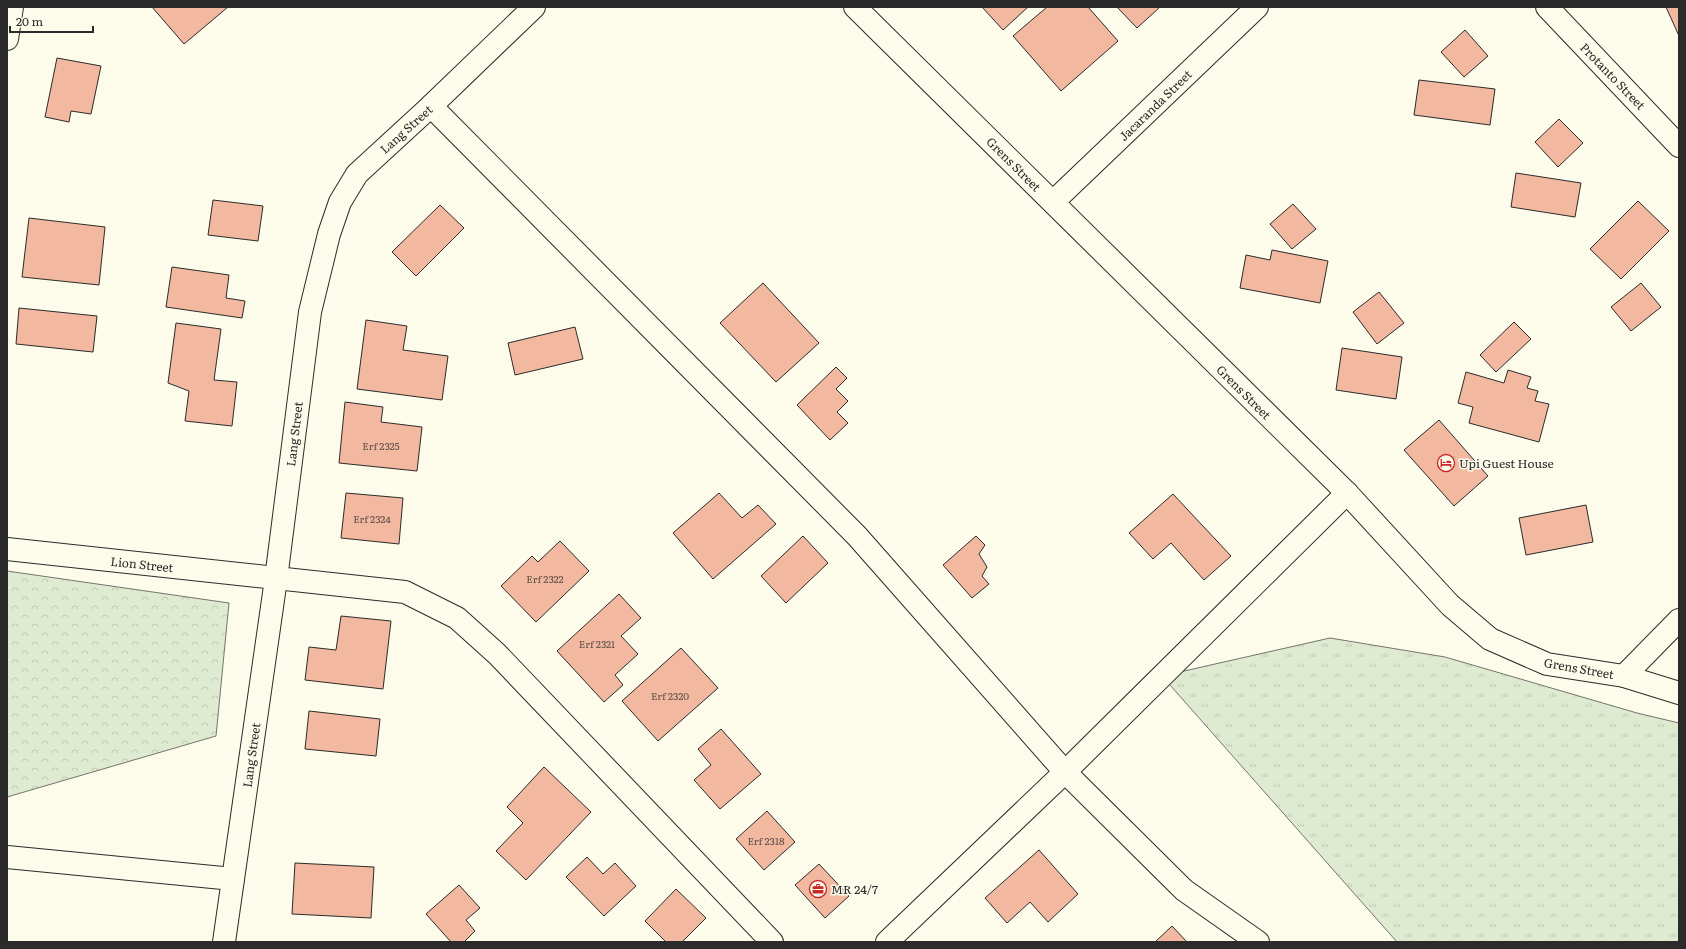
<svg xmlns="http://www.w3.org/2000/svg" width="1686" height="949" viewBox="0 0 1686 949" font-family="Literata,serif">
<style>
.grass{fill:url(#grass-tufts);stroke:#74746e}
.forest{fill:url(#forest-crowns);stroke:#74746e}
.building{fill:#f2b8a0;stroke:#2b2b2b}
.lines{fill:none;stroke-linecap:round;stroke-linejoin:round}
.minor-casing{stroke:#2b2b2b;stroke-width:24}
.minor{stroke:#fdfbea;stroke-width:22}
.labels{text-anchor:middle;dominant-baseline:central;stroke-width:3;stroke-linejoin:round;paint-order:stroke}
.number-label{font-size:10px;fill:#5d4e48}
.street-label{font-size:12px;fill:#2b2b2b;stroke:#fdfbea}
.poi-label{font-size:12px;fill:#2b2b2b;stroke:#fdfbea;text-anchor:start}
</style>
<defs>
<pattern id="grass-tufts" width="24" height="20" patternUnits="userSpaceOnUse"><rect width="24" height="20" fill="#deebd1"/><path d="M3 7l-1-3M5 7V3M7 7l1-3M15 17l-1-3M17 17v-4M19 17l1-3" fill="none" stroke="#bfcab4"/></pattern>
<pattern id="forest-crowns" width="20" height="18" patternUnits="userSpaceOnUse"><rect width="20" height="18" fill="#deebd1"/><path d="M2 6a3 3 0 1 1 6 0M12 15a3 3 0 1 1 6 0" fill="none" stroke="#bfcab4"/></pattern>
</defs>
<rect width="100%" height="100%" fill="#fdfbea"/>
<!-- grass -->
<polygon class="grass" points="1330,638 1445,657 1637,713 1679,723 1679,942 1397,942 1162,676"/>
<!-- forest -->
<polygon class="forest" points="7,571 229,603 216,736 7,797"/>
<!-- building -->
<g class="building">
<polygon points="152,7 228,7 184,44"/>
<polygon points="982,7 1028,7 1003,30"/>
<polygon points="1047,7 1088,7 1118,41 1061,91 1013,36"/>
<polygon points="1117,7 1160,7 1137,28"/>
<polygon points="1666,7 1679,7 1679,36"/>
<polygon points="1465,30 1488,56 1464,77 1441,52"/>
<polygon points="57,58 101,66 91,114 71,111 69,122 45,117"/>
<polygon points="1419,80 1495,89 1490,125 1414,115"/>
<polygon points="1559,119 1583,143 1558,167 1535,142"/>
<polygon points="1516,173 1581,183 1575,217 1511,207"/>
<polygon points="213,200 263,206 258,241 208,235"/>
<polygon points="1638,201 1669,231 1621,279 1590,249"/>
<polygon points="1293,204 1316,229 1292,249 1270,224"/>
<polygon points="440,205 464,228 416,276 392,252"/>
<polygon points="29,218 105,227 99,285 22,277"/>
<polygon points="1272,250 1328,261 1320,303 1240,288 1246,255 1270,260"/>
<polygon points="172,267 229,275 226,298 245,301 242,318 166,307"/>
<polygon points="763,283 819,343 776,382 720,323"/>
<polygon points="1641,283 1661,307 1631,331 1611,307"/>
<polygon points="1379,292 1404,323 1377,344 1353,312"/>
<polygon points="19,308 97,316 93,352 16,344"/>
<polygon points="366,320 407,326 403,350 448,356 442,400 357,389"/>
<polygon points="1514,322 1531,339 1496,372 1480,355"/>
<polygon points="176,323 221,329 214,380 237,382 232,426 185,421 189,391 168,383"/>
<polygon points="575,327 583,359 515,375 508,343"/>
<polygon points="1342,348 1402,357 1396,399 1336,390"/>
<polygon points="836,367 847,378 836,389 848,401 837,412 848,423 830,440 797,405"/>
<polygon points="1508,370 1531,377 1527,388 1538,391 1535,401 1549,404 1539,442 1469,423 1473,407 1458,403 1466,372 1504,383"/>
<polygon points="345,402 383,407 381,422 422,427 417,471 339,463"/>
<polygon points="1439,420 1488,476 1454,506 1404,450"/>
<polygon points="346,493 403,498 399,544 341,538"/>
<polygon points="719,493 742,518 758,505 776,524 713,579 673,533"/>
<polygon points="1173,494 1231,556 1204,580 1171,543 1153,559 1129,533"/>
<polygon points="1586,505 1593,542 1526,555 1519,518"/>
<polygon points="803,536 828,563 786,603 761,576"/>
<polygon points="976,536 985,545 979,554 987,567 982,576 989,584 972,598 943,565"/>
<polygon points="560,541 589,571 536,622 501,586 532,556 538,562"/>
<polygon points="619,594 641,618 621,636 638,654 615,675 623,685 604,702 557,651"/>
<polygon points="341,616 391,621 383,689 305,680 309,647 336,650"/>
<polygon points="681,648 718,688 658,741 622,701"/>
<polygon points="309,711 380,719 376,756 305,749"/>
<polygon points="721,729 761,774 720,809 694,780 711,765 698,749"/>
<polygon points="544,767 591,812 526,880 496,851 523,823 507,807"/>
<polygon points="767,811 795,842 764,870 736,839"/>
<polygon points="1039,850 1078,894 1048,922 1030,902 1007,923 985,898"/>
<polygon points="587,857 603,874 615,863 636,886 604,916 566,877"/>
<polygon points="295,863 374,867 371,918 292,914"/>
<polygon points="819,864 849,896 825,918 795,885"/>
<polygon points="459,885 480,908 466,920 475,931 464,942 451,942 426,914"/>
<polygon points="676,889 706,918 682,942 666,942 645,921"/>
<polygon points="1172,926 1187,942 1155,942"/>
</g>
<g class="lines">
<!-- minor casing -->
<g class="minor-casing">
<g id="minor">
<polyline points="855,7 1347,493 1450,605 1490,639 1547,664 1624,676 1679,693"/>
<polyline points="1547,7 1679,146"/>
<polyline points="7,39 12,7"/>
<polyline points="431,106 857,536 1065,772 1184,890 1258,942"/>
<polyline points="1053,202 1257,7"/>
<polyline points="7,549 405,592 457,618 497,654 772,942"/>
<polyline points="1624,676 1679,620"/>
<polyline points="7,857 233,879"/>
<polyline points="224,942 276,579 310,312 329,234 340,202 357,174 431,106 534,7"/>
<polyline points="887,942 1065,772 1347,493"/>
</g>
</g>
<!-- minor -->
<use href="#minor" class="minor"/>
</g>
<!-- icons -->
<defs>
<g id="hotel-ring" transform="scale(0.9)"><circle r="9.5" fill="#fdfbea" stroke="#c62828" stroke-width="1.5"/><path d="M-6-4.5h1.5V1H6V5H4.5V3h-9V5H-6ZM-4 0a1.8 1.8 0 1 1 3.6 0ZM.5 0V-2.5h3Q6-2.5 6 0Z" fill="#c62828"/></g>
<g id="office-ring" transform="scale(0.9)"><circle r="9.5" fill="#fdfbea" stroke="#c62828" stroke-width="1.5"/><path d="M-6-3h4V-5.5h4V-3h4V5H-6ZM-1-4.5V-3h2v-1.5ZM-6 0V1H6V0Z" fill="#c62828"/></g>
</defs>
<g fill-rule="evenodd">
<use href="#hotel-ring" x="1446" y="463"/>
<use href="#office-ring" x="818" y="889"/>
</g>
<g class="labels">
<!-- number labels -->
<g class="number-label">
<text x="381" y="445">Erf 2325</text>
<text x="372" y="518">Erf 2324</text>
<text x="545" y="578">Erf 2322</text>
<text x="597" y="643">Erf 2321</text>
<text x="670" y="695">Erf 2320</text>
<text x="766" y="840">Erf 2318</text>
</g>
<!-- street labels -->
<g class="street-label">
<text transform="translate(1613 76) rotate(46)">Protanto Street</text>
<text transform="translate(1155 105) rotate(-44)">Jacaranda Street</text>
<text transform="translate(406 129) rotate(-42)">Lang Street</text>
<text transform="translate(1014 164) rotate(45)">Grens Street</text>
<text transform="translate(1244 392) rotate(45)">Grens Street</text>
<text transform="translate(294 434) rotate(-83)">Lang Street</text>
<text transform="translate(142 564) rotate(6)">Lion Street</text>
<text transform="translate(1579 668) rotate(10)">Grens Street</text>
<text transform="translate(251 755) rotate(-82)">Lang Street</text>
</g>
<!-- poi labels -->
<g class="poi-label">
<text x="1459" y="463">Upi Guest House</text>
<text x="831" y="889">MR 24/7</text>
</g>
</g>
<!-- border -->
<rect width="1686" height="949" fill="none" stroke="#2b2b2b" stroke-width="16"/>
<!-- scale -->
<path d="M10 26v6h83v-6" fill="none" stroke="#2b2b2b" stroke-width="2"/>
<text x="16" y="26" font-size="12" fill="#2b2b2b" stroke="#fdfbea" stroke-width="3" paint-order="stroke">20 m</text>
</svg>
